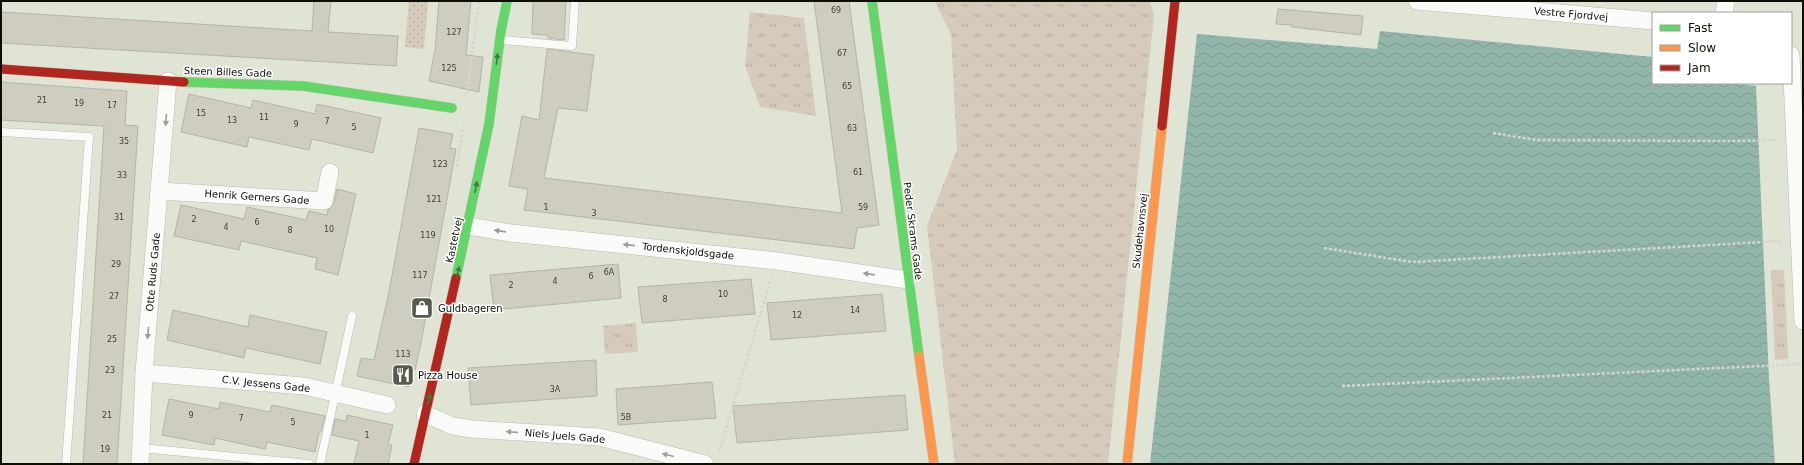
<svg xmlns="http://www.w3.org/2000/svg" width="1804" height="465" viewBox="0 0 1804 465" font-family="'DejaVu Sans',sans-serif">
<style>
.grass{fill:url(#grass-dots)}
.park{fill:url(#park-tufts)}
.water{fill:url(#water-waves)}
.building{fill:#cecdbf;stroke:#b4b4a7}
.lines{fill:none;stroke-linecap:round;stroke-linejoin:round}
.lane-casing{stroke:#b8bbaf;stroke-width:9}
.street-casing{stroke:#b8bbaf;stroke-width:18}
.fast-casing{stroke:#b8bbaf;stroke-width:10}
.slow-casing{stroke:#b8bbaf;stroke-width:10}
.jam-casing{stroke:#b8bbaf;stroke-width:10}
.path{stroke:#d5d6d1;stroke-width:2.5;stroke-dasharray:3 2;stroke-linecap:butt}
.lane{stroke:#fafbf9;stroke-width:8}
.street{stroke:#fafbf9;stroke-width:17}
.fast{stroke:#63d668;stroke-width:9}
.slow{stroke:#ff974d;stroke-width:9}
.jam{stroke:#b3261e;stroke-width:9}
.oneway{fill:#3c7c3c}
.oneway2{fill:#9b9d98}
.labels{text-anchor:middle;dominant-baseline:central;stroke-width:3;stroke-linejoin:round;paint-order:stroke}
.number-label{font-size:8px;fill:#3e4035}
.street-label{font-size:10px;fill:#0d0f06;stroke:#fff}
.poi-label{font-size:10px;fill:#0d0f06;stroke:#fff;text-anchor:start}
</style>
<defs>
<pattern id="grass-dots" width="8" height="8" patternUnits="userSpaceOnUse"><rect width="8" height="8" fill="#d6caba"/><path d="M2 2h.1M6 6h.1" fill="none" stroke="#b6ac9e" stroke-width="1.8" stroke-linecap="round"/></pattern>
<pattern id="park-tufts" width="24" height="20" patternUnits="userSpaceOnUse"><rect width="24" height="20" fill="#d6caba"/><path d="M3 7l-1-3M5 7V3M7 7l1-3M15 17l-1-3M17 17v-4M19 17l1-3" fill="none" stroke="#b6ac9e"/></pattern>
<pattern id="water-waves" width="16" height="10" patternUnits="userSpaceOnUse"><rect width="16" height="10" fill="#92b5aa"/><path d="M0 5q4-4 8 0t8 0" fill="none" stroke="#7d9a91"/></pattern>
</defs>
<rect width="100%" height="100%" fill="#e0e4d4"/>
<!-- grass -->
<polygon class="grass" points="409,1 428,1 424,49 405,47"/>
<!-- park -->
<g class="park">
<polygon points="935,1 1150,1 1154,15 1108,464 955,464 927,226 957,150 951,35"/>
<polygon points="750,12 804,18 816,116 760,107 745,66"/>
<polygon points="1771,270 1784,270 1788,359 1775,360"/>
<polygon points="636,323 638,352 605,354 603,326"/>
</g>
<!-- water -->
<polygon class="water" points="1380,31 1653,57 1653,83 1729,83 1756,86 1769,378 1775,464 1150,464 1197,34 1377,49"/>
<!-- building -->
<g class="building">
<polygon points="314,1 331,1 328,32 398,36 396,66 1,43 1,12 312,31"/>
<polygon points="439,1 471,1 466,55 483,57 479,92 429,81 435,50"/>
<polygon points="533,1 566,1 564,40 548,38 548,35 532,34"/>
<polygon points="814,1 849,1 879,225 857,228 854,249 524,210 528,189 509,186 522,116 539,120 547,49 594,55 587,111 558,108 544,178 842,213"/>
<polygon points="1278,9 1363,16 1361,35 1292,27 1292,25 1276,24"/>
<polygon points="1,82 127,91 125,125 138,126 117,464 83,464 104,126 1,120"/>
<polygon points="189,94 251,108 253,100 315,114 317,104 381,118 373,153 312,139 309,150 249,137 247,147 181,132"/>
<polygon points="419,128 453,134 450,148 456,149 421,343 415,370 413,370 409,387 357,376 361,358 374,360 389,292"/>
<polygon points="337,189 356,194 338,275 315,269 317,258 241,241 239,250 174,236 181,205 244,219 247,207 306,220 309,211 327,215 328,210 334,203"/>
<polygon points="618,264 621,298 494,310 490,275"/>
<polygon points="751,279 755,314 642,323 638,287"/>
<polygon points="882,294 886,331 771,340 767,303"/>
<polygon points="173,310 248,327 250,315 327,332 320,364 246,348 244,358 167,340"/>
<polygon points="596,360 597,396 471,405 468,368"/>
<polygon points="712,382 716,418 618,425 616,389"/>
<polygon points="905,395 908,430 737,443 733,406"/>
<polygon points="169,399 219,409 220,402 270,412 272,405 325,416 321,432 319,432 315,452 267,442 265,449 215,438 214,445 162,435"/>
<polygon points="347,415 393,425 388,444 392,445 388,464 354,464 359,441 332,435 335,419 346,421"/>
</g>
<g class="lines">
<!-- lane casing -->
<g class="lane-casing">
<g id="lane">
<polyline points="501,40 572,46 575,1"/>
<polyline points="1,132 89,137 66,464"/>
<polyline points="141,448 309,464"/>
<polyline points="320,464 352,316"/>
</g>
</g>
<!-- street casing -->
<g class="street-casing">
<g id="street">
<polyline points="1417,1 1653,21"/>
<polyline points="1724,13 1726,1"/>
<polyline points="1791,55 1803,321"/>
<polyline points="160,191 324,201 330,172"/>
<polyline points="468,226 511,233 777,261 908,280"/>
<polyline points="144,373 304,386 387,405"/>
<polyline points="425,414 453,426 471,429 599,437 705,464"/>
<polyline points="140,464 144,373 168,81"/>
</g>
</g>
<!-- fast casing -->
<g class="fast-casing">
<g id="fast">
<polyline points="872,1 919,356"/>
<polyline points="184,82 303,86 452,108"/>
<polyline points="456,278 489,124 501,31 507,1"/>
</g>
</g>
<!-- slow casing -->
<g class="slow-casing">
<g id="slow">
<polyline points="919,356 934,464"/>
<polyline points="1127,464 1162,126"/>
</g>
</g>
<!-- jam casing -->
<g class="jam-casing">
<g id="jam">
<polyline points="1,69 184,82"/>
<polyline points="1162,126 1175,1"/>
<polyline points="414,464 456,278"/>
</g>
</g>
<!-- path -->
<g class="path">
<polyline points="467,94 479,1"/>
<polyline points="1493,133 1537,140 1732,141 1777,140"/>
<polyline points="457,167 463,126"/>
<polyline points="1324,248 1412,262 1781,241"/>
<polyline points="1342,386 1803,364"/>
<polyline points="719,452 771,279"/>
</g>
<!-- lane -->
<use href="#lane" class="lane"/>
<!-- street -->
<use href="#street" class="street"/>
<!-- fast -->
<use href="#fast" class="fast"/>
<!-- slow -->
<use href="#slow" class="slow"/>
<!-- jam -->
<use href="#jam" class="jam"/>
</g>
<!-- one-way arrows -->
<defs><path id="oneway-solid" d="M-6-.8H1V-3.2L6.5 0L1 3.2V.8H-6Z"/></defs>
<g class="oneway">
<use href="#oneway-solid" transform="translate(497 59) rotate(-83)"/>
<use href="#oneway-solid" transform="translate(476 187) rotate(-79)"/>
<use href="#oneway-solid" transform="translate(458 272) rotate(-78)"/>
<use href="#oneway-solid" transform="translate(429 399) rotate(-77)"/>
</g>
<g class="oneway2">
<use href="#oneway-solid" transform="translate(166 120) rotate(94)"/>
<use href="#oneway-solid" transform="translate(500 231) rotate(-172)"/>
<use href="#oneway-solid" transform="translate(629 245) rotate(-174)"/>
<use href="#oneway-solid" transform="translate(869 274) rotate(-172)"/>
<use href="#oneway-solid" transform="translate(148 333) rotate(95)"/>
<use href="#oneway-solid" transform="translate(512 432) rotate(-176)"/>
<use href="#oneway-solid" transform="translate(668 455) rotate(-166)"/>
</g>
<!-- icons -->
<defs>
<g id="shop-square" transform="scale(1.15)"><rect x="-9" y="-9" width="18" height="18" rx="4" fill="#575a4e" stroke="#fff"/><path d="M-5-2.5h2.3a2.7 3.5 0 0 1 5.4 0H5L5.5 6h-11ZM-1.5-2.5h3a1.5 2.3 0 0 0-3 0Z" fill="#fff"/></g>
<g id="restaurant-square" transform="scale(1.15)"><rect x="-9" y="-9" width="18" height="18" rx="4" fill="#575a4e" stroke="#fff"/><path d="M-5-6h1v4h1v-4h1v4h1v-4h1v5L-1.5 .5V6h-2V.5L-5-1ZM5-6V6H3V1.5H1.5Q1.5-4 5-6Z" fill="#fff"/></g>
</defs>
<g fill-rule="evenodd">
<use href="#shop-square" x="422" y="308"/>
<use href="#restaurant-square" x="403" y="375"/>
</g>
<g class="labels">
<!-- number labels -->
<g class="number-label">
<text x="836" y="10">69</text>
<text x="454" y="32">127</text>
<text x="842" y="53">67</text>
<text x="449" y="68">125</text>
<text x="847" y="86">65</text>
<text x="42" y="100">21</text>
<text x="79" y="103">19</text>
<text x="112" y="105">17</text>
<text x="201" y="113">15</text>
<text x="264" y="117">11</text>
<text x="232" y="120">13</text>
<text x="327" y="121">7</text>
<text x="296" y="124">9</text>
<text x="354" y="127">5</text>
<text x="852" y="128">63</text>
<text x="124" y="141">35</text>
<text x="440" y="164">123</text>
<text x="858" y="172">61</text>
<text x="122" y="175">33</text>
<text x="434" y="199">121</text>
<text x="546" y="207">1</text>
<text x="863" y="207">59</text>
<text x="594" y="213">3</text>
<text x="119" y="217">31</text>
<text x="194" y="219">2</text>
<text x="257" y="222">6</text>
<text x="226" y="227">4</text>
<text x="329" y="229">10</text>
<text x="290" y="230">8</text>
<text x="428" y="235">119</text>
<text x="116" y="264">29</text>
<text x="609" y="272">6A</text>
<text x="420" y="275">117</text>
<text x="591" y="276">6</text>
<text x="555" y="281">4</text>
<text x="511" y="285">2</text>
<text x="723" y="294">10</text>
<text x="114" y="296">27</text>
<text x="665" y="299">8</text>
<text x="855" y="310">14</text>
<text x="797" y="315">12</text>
<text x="112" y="339">25</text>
<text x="403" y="354">113</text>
<text x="110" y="370">23</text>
<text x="555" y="389">3A</text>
<text x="107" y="415">21</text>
<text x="191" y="415">9</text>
<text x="626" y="417">5B</text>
<text x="241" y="418">7</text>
<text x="293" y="422">5</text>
<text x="367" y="435">1</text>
<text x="105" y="449">19</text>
</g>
<!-- street labels -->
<g class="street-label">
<text transform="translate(1571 14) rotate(5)">Vestre Fjordvej</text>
<text transform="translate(228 72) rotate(2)">Steen Billes Gade</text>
<text transform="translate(257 197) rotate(4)">Henrik Gerners Gade</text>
<text transform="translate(913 231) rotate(83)">Peder Skrams Gade</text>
<text transform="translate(1140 231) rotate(-84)">Skudehavnsvej</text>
<text transform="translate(454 240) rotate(-78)">Kastetvej</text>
<text transform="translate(688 251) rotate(6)">Tordenskjoldsgade</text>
<text transform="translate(153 272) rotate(-85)">Otte Ruds Gade</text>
<text transform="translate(266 384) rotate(6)">C.V. Jessens Gade</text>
<text transform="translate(565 436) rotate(5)">Niels Juels Gade</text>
</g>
<!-- poi labels -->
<g class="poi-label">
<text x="438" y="308">Guldbageren</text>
<text x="418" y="375">Pizza House</text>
</g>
</g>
<!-- border -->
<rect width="1804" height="465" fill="none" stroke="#0d0f06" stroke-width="4"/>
<!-- legend -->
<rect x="1652" y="12" width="140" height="72" fill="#ffffff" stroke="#9e9f9b"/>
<rect x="1660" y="25" width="20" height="6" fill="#63d668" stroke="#9e9f9b"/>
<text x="1688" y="32" font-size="12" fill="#0d0f06">Fast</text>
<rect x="1660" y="45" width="20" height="6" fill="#ff974d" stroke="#9e9f9b"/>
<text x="1688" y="52" font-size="12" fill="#0d0f06">Slow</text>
<rect x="1660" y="65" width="20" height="6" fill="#b3261e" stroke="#9e9f9b"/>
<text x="1688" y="72" font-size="12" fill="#0d0f06">Jam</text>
</svg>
